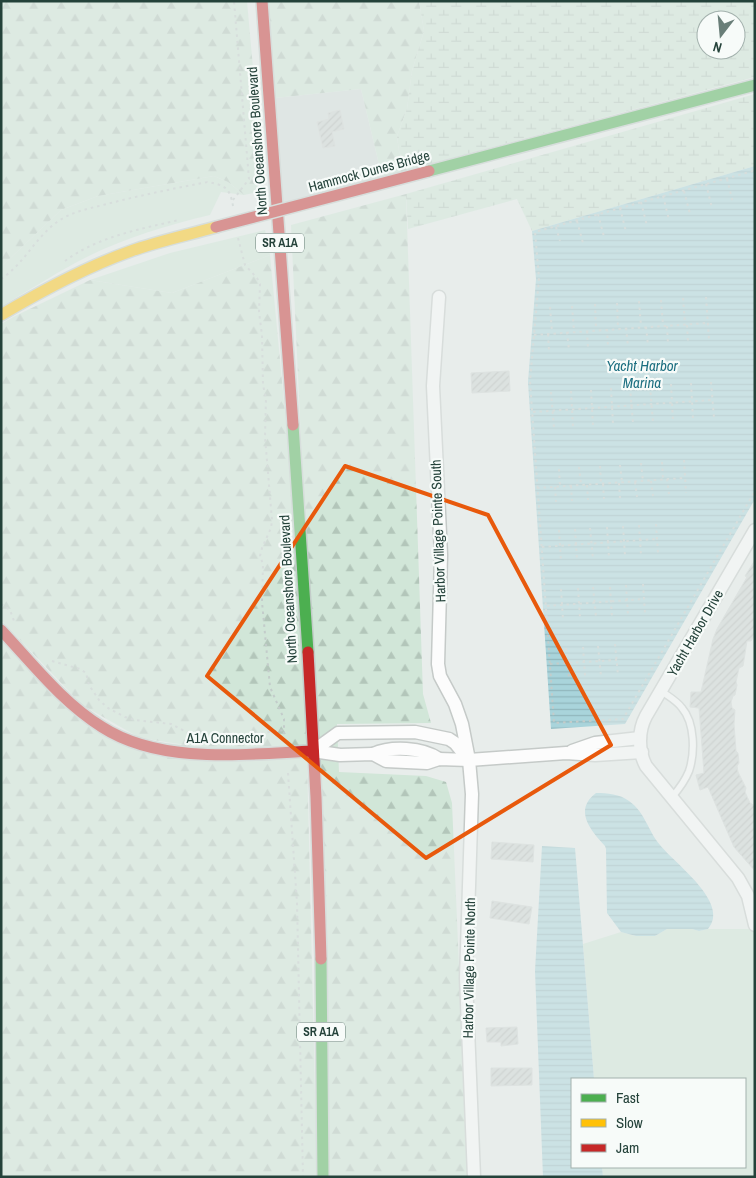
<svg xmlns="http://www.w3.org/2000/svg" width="756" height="1178" viewBox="0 0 756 1178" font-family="'Archivo Narrow',sans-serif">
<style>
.built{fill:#d6dedb}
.green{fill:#d1e6d8}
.forest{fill:url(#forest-firs)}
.wetland{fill:url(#wetland-marsh);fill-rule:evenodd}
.water{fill:url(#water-rules)}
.building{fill:url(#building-hatch);stroke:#d1d6d4}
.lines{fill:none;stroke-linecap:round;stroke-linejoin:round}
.lane-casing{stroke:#c5cac8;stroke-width:9}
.street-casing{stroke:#c5cac8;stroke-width:15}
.fast-casing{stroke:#c3ccc9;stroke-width:14}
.slow-casing{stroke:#c3ccc9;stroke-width:14}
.jam-casing{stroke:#c3ccc9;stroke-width:14}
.path{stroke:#c3ccca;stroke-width:2;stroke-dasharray:2.5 4;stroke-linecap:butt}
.lane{stroke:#fcfcfc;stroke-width:6}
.street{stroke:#fcfcfc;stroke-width:12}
.fast{stroke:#4caf50;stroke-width:11}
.slow{stroke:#ffc107;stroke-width:11}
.jam{stroke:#c62828;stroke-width:11}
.fast-bridge-casing{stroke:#c3ccc9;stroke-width:14;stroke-linecap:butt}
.jam-bridge-casing{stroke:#c3ccc9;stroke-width:14;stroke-linecap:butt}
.fast-bridge{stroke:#4caf50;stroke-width:11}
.jam-bridge{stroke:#c62828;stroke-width:11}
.marked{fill:none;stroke:#e8590c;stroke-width:4;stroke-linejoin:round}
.labels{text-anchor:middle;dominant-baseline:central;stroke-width:4.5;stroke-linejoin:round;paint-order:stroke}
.shield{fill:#f7fbf9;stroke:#637a73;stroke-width:1}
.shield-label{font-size:12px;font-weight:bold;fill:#24423a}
.street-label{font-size:14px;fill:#24423a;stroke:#f7fbf9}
.water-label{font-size:15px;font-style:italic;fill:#1c6f80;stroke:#f7fbf9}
</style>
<defs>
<pattern id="forest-firs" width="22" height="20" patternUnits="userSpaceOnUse" patternTransform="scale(1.25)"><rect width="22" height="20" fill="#d1e6d8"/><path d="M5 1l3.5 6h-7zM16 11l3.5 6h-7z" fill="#b3c6ba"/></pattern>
<pattern id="wetland-marsh" width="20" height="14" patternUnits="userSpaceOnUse" patternTransform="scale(1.25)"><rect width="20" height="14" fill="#d1e6d8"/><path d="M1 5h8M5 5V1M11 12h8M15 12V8" fill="none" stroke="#b3c6ba"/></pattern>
<pattern id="water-rules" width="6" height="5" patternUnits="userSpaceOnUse" patternTransform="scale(1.25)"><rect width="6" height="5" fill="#a9d4db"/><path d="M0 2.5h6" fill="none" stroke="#91b7bd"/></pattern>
<pattern id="building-hatch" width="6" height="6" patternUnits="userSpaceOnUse" patternTransform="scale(1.25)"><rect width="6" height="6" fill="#cfd4d2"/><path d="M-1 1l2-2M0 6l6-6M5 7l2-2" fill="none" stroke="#b2b7b5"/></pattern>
</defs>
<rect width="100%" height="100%" fill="#e8edeb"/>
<!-- built -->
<polygon class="built" points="361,89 382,177 282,203 275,98"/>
<!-- green -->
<g class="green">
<path d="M214,176L228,182L244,195L221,192L210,215C164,226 118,240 77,262C51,276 26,292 1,307V267L61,210L98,196Z"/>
<polygon points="265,230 270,255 172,293 90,280 170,253"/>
<polygon points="667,929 692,929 699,931 708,929 755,929 755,1177 603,1177 602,1167 745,1167 745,1079 594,1079 583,944 621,932 636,936 655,936"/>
</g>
<!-- forest -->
<g class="forest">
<polygon points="1,1 247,1 264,191 244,195 228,182 214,176 98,196 61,210 1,267"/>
<polygon points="268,1 419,1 424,31 412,71 407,109 397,136 399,151 407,170 382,177 361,89 275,98"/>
<polygon points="406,194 423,694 431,723 337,724 339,772 426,776 446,782 452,803 468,1177 329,1177 303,484 291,225"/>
<polygon points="270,255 292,486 307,745 212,749 140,738 82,705 1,620 1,324 13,317 90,280 172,293"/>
<polygon points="1,639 106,737 307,757 317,1177 1,1177"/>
</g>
<!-- wetland -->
<g class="wetland">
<path d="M419,1H755V77L407,170L399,151L397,136L407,109L412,71L424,31ZM706,20H736V50H706Z"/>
<polygon points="755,94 755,166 532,231 517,199 408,229 406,194"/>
</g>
<!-- water -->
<g class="water">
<polygon points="755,166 755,499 625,724 551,729 528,382 536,279 532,231"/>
<path d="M596,793C607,793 620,794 629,801C645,812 648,831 660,845C674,863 731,903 708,929L699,931L692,929H667L655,936H636L621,932L607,913L606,849L605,846C591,831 573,810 596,793Z"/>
<polygon points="542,846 575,848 594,1079 572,1079 572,1167 602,1167 603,1177 543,1177 535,971"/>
</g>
<!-- building -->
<g class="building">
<polygon points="340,110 344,129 332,132 335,146 323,148 317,122 329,119 328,113"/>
<polygon points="509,371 510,391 472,393 471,373"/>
<polygon points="755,560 755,635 751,641 747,641 743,666 739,668 736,682 737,685 735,695 733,696 731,702 732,708 735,710 734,724 736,751 738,753 739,763 737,766 738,772 746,788 745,792 750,803 755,806 755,871 734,847 708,787 700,790 696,775 704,773 699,708 690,707 691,692 701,692 713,639 717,629 747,577 745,576"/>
<polygon points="492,842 534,845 533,862 491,859"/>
<polygon points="492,901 532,907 529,924 490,918"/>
<polygon points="517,1027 518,1044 501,1046 501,1042 487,1042 486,1028"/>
<polygon points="491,1068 532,1068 532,1085 491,1086"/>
</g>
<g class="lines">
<!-- lane casing -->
<g class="lane-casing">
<path id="lane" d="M661,691C668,696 677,701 682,708C695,723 695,753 689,771C685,781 679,789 672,797"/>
</g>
<!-- street casing -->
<g class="street-casing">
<g id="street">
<polyline points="439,297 433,386 441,555 438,664 440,676 455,704 462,724 469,760 472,794 466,978 474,1177"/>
<path d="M755,530L646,716C638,731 638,751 646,766L738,878L748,896L755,925"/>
<polyline points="313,751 340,755 373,754 386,761 427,763 439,759 469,760 566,753 595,755 642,752"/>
<polyline points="313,751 338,733 415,732 449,739 455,743 468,759"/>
<polyline points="572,751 595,743 640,738"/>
<path d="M373,754C391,746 422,747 439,759"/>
</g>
</g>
<!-- fast casing -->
<g class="fast-casing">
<g id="fast">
<polyline points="293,425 308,652"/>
<polyline points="321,959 323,1177"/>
</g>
</g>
<!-- slow casing -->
<g class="slow-casing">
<path id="slow" d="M1,315C43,290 86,267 131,251C159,241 188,235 216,227"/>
</g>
<!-- jam casing -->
<g class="jam-casing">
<g id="jam">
<polyline points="262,1 293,425"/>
<path d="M1,630C33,664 62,702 102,727C161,765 246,754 313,751"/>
<polyline points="308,652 316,797 321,959"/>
</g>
</g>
<!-- path -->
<g class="path">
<polyline points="727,179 733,203"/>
<polyline points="706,184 712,208"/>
<polyline points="755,184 753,171 535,232 539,278 530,381 554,723 623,719 755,491"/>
<polyline points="684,191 690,214"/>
<polyline points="663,196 669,220"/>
<polyline points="233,200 249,179 234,1"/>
<polyline points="641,202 647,226"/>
<polyline points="620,208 626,232"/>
<polyline points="598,214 604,237"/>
<polyline points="577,221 583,243"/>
<polyline points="556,227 560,241"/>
<polyline points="238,238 245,265 257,278 260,284 259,312 262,335 263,385 266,398 265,437 272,520 271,528 262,548 260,556 263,564 262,602 270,687 284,719 284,737"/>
<path d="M65,261C97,237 140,229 179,220"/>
<path d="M1,279C24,264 35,238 57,222C71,212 87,209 103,205C137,196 172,189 207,182C224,185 230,187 233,206"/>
<polyline points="706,297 709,340"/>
<polyline points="683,298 685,323"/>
<polyline points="661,300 663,325"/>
<polyline points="639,301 641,326"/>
<polyline points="617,303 618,328"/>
<polyline points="595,304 596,329"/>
<polyline points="572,306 574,331"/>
<polyline points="550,307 552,332"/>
<polyline points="687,325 688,342"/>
<polyline points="667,326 668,344"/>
<polyline points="646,327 648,345"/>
<polyline points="626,328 628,346"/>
<polyline points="607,329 608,347"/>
<polyline points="587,331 588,349"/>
<polyline points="567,332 569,350"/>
<polyline points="548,334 549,351"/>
<polyline points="534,335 708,323"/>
<polyline points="711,382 714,418"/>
<polyline points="691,383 693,419"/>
<polyline points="671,384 673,421"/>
<polyline points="650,386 653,422"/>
<polyline points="630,387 633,423"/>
<polyline points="611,388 613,424"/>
<polyline points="591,390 593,426"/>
<polyline points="571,391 573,427"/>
<polyline points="551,392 554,428"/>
<polyline points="533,412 712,400"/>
<polyline points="684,460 686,493"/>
<polyline points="662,462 663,479"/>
<polyline points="641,463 643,481"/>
<polyline points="620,465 622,482"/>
<polyline points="600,466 601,483"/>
<polyline points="579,467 581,484"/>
<polyline points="559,469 560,486"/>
<polyline points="667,479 669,494"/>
<polyline points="651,481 653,496"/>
<polyline points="635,482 637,497"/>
<polyline points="619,483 620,498"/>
<polyline points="603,484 604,499"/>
<polyline points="587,485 588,500"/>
<polyline points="571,486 572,501"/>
<polyline points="555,487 556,502"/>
<polyline points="537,488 685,478"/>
<polyline points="656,524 658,553"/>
<polyline points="639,525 641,555"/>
<polyline points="623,526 625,556"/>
<polyline points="607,527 609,558"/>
<polyline points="590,528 593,559"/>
<polyline points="575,529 577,560"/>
<polyline points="559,530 561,561"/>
<polyline points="542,547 657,539"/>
<polyline points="643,584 645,614"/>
<polyline points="626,585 628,615"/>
<polyline points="593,587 596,617"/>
<polyline points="610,587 612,617"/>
<polyline points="578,588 580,618"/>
<polyline points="561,589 563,619"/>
<polyline points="1,604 10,610 14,621"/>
<polyline points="547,606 644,599"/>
<polyline points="615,644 618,675"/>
<polyline points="598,646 601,676"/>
<polyline points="583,647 585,676"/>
<polyline points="566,648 569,678"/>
<polyline points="52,661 80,669 86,673 89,685 99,700 108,708 125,717 135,720 171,724 196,737"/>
<polyline points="550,664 617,660"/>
<polyline points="223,739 236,734 248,735 284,730"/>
<polyline points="288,773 297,903 303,1177"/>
</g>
<!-- lane -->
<use href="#lane" class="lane"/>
<!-- street -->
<use href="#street" class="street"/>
<!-- fast -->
<use href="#fast" class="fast"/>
<!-- slow -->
<use href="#slow" class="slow"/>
<!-- jam -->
<use href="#jam" class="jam"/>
<!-- fast-bridge casing -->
<g class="fast-bridge-casing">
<polyline id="fast-bridge" points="429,171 755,85"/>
</g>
<!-- jam-bridge casing -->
<g class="jam-bridge-casing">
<polyline id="jam-bridge" points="216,227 429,171"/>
</g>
<!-- fast-bridge -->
<use href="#fast-bridge" class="fast-bridge"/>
<!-- jam-bridge -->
<use href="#jam-bridge" class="jam-bridge"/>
</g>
<!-- marked area -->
<path d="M0 0H756V1178H0ZM345,466L488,515L611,745L426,858L207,676Z" fill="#e8edeb" fill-opacity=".55" fill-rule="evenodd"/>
<path class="marked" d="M345,466L488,515L611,745L426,858L207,676Z"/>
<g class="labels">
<!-- shield labels -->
<g class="shield">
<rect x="256" y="233.5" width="48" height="19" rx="4"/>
<rect x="297" y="1022.5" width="48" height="19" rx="4"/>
</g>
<g class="shield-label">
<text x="280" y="243">SR A1A</text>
<text x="321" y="1032">SR A1A</text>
</g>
<!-- street labels -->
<g class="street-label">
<text transform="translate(257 141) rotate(-94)">North Oceanshore Boulevard</text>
<text transform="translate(369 171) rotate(-15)">Hammock Dunes Bridge</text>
<text transform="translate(438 531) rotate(-92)">Harbor Village Pointe South</text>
<text transform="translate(288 589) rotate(-93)">North Oceanshore Boulevard</text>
<text transform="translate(695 633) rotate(-60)">Yacht Harbor Drive</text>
<text x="225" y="738">A1A Connector</text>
<text transform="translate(469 968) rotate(-89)">Harbor Village Pointe North</text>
</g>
<!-- water labels -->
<g class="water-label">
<text x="642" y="365">Yacht Harbor<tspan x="642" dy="17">Marina</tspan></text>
</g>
</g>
<!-- border -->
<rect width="756" height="1178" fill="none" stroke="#24423a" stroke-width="5"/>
<!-- legend -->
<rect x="571" y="1078" width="175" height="90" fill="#f7fbf9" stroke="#a3b1ad"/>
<rect x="581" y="1094" width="25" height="8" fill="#4caf50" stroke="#a3b1ad"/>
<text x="616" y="1103" font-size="15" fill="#24423a">Fast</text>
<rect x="581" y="1119" width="25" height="8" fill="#ffc107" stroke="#a3b1ad"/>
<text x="616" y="1128" font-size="15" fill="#24423a">Slow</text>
<rect x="581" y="1144" width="25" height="8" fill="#c62828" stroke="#a3b1ad"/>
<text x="616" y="1153" font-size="15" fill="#24423a">Jam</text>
<!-- north arrow -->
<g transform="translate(721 35) rotate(196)"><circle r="24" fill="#f7fbf9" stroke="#a3b1ad"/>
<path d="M0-4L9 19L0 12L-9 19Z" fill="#697e78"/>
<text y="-8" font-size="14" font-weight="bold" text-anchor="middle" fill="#24423a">N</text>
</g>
</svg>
